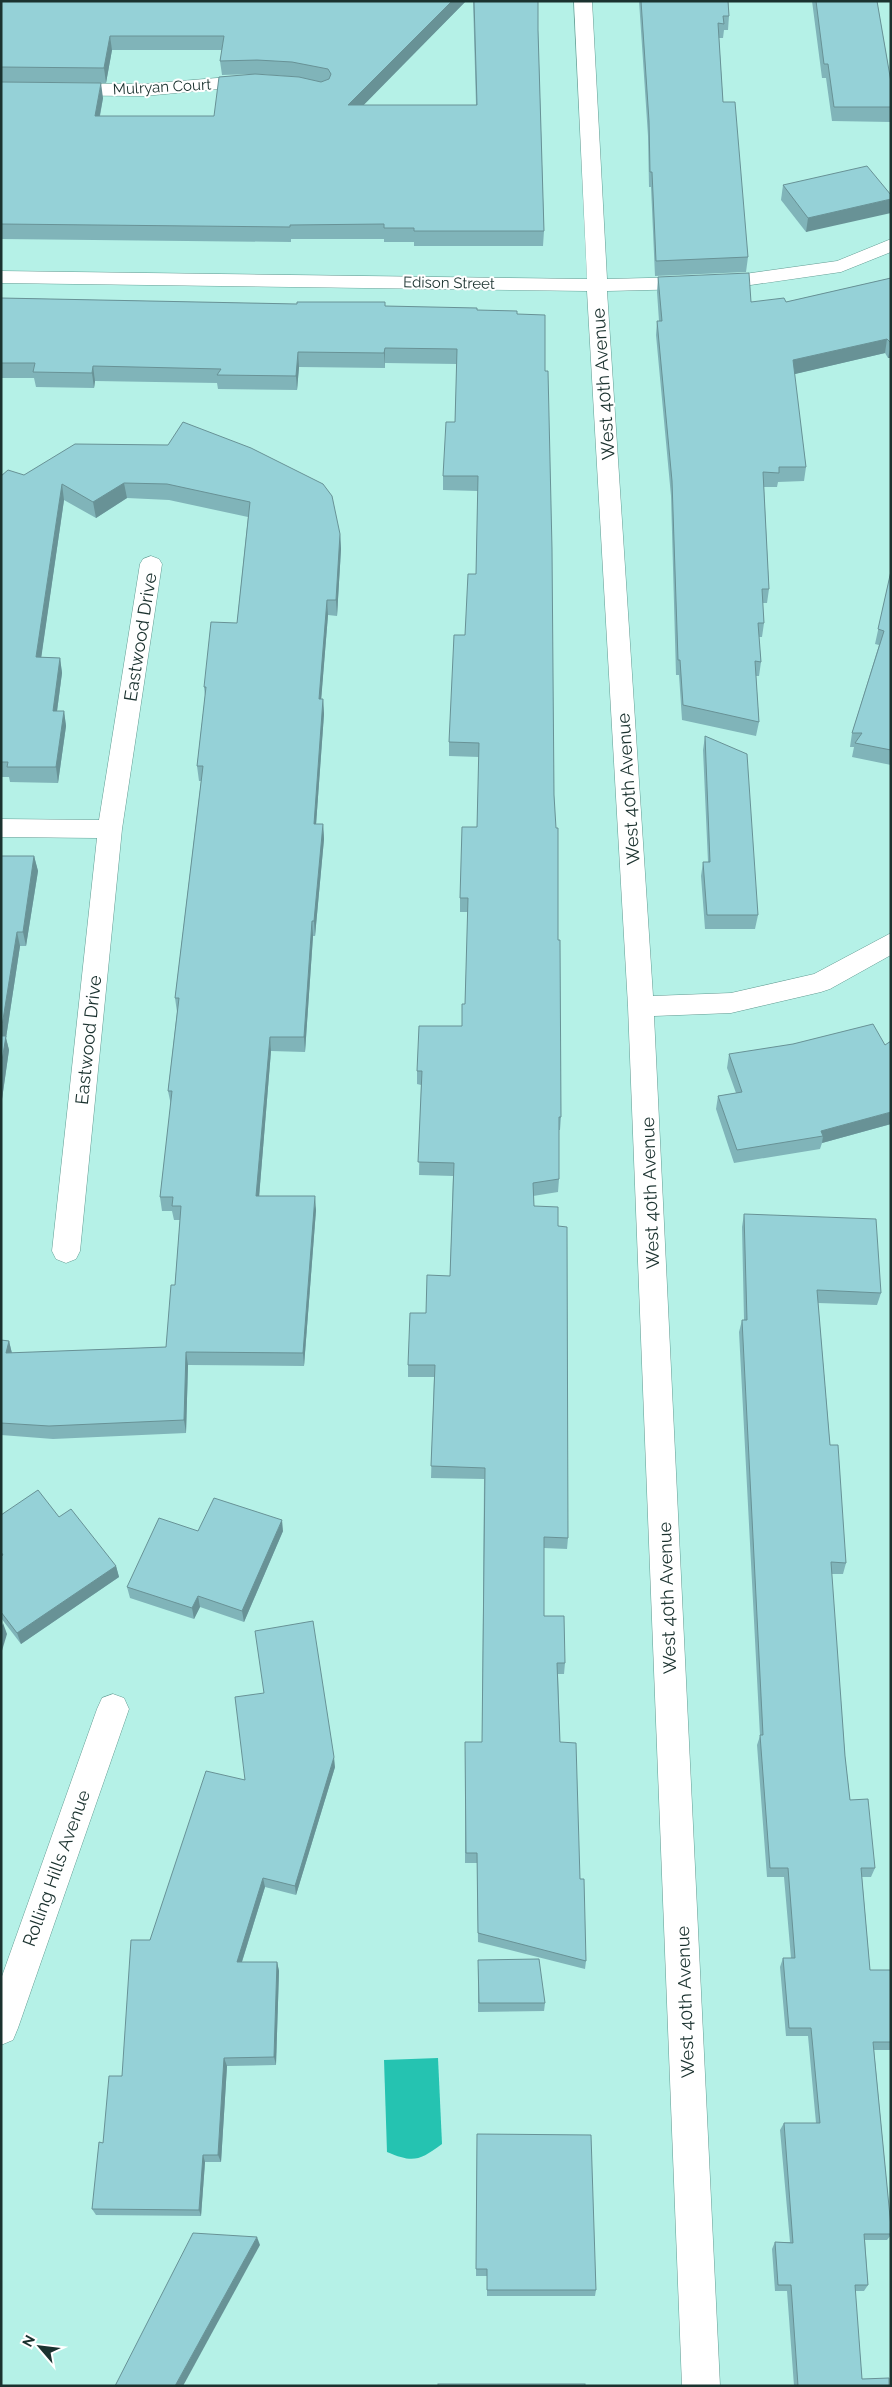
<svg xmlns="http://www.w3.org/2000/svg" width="892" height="2387" viewBox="0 0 892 2387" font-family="Raleway,sans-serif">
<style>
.water{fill:#25c3b1}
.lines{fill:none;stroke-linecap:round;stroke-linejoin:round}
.minor-casing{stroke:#639c93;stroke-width:1}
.minor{fill:#fff;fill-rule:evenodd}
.wall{fill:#80b4b9}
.shaded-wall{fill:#689296}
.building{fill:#95d1d7;stroke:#689296}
.labels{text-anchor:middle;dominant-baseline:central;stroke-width:4;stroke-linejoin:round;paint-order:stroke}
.far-street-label{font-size:15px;fill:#1b322f;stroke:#fff}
.street-label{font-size:18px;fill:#1b322f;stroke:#fff}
</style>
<rect width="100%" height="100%" fill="#b5f1e7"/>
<!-- water -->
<path class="water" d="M438,2058L442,2144C419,2161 413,2163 387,2152L384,2060Z"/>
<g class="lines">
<!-- minor casing -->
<g class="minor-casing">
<g id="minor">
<polygon points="574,1 592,1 607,279 730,276 837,261 891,239 891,252 841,272 730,288 607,291 653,996 731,993 814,974 891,933 891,955 830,989 821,992 731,1013 654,1016 720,2386 682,2386 628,1006 587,291 1,283 1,271 587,279"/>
<polygon points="254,75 261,77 263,81 261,85 144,96 1,95 1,83 144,84"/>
<polygon points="151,556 159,559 162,564 122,829 80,1251 76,1259 66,1263 56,1259 52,1251 97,838 1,837 1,819 99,820 140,564 143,559"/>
<polygon points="113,1694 124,1698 129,1709 18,2028 13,2040 1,2045 1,1979 97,1709 102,1698"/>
</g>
</g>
<!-- minor -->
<use href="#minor" class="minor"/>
</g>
<!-- wall -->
<g class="wall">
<polygon points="1,1 466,1 363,105 476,105 473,1 538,1 538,30 544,231 543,246 414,246 414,242 384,242 384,239 291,239 291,242 1,239 1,82 103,98 100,116 214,116 297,77 258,74 222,75 220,61 222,50 112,50 106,83 1,82"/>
<polygon points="639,1 728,1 729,16 728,30 724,30 723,38 719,38 723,102 748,257 746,272 655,276 651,187 649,187 648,136"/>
<polygon points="812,1 877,1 891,82 891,122 832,121 826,78 822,78"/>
<polygon points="783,185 891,195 806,232 781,200"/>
<polygon points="658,277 751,302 786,302 891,278 891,358 888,358 885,353 794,374 806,467 804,481 778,482 777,487 764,487 769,589 767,603 762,603 764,623 762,637 759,637 761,662 759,676 756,676 759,722 756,736 682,720 679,675 676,675 671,496 656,335 657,321 659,321 657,292"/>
<polygon points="1,298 385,306 477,310 517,314 545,371 554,795 558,940 561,1117 560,1130 559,1130 559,1179 558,1192 533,1196 534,1206 558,1226 568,1538 567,1549 544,1548 544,1616 565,1663 564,1674 558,1674 560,1742 580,1879 586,1961 585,1969 478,1942 477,1863 465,1863 465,1752 482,1742 484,1479 431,1478 434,1377 408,1377 408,1365 426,1313 450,1276 453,1176 419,1175 421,1085 417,1084 417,1071 462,1026 465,1004 468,912 460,912 460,898 477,827 479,757 449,756 449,742 465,635 476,574 478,491 443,490 443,476 455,422 457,364 385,363 385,368 299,367 297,390 218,389 217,383 95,381 94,388 36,387 34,378 1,378"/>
<polygon points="168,445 340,534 341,549 337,616 328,615 321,699 323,699 324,714 316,824 323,824 324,839 315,936 313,936 305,1052 271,1051 259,1196 316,1210 304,1366 188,1365 186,1433 53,1439 1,1435 1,1340 9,1341 12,1353 166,1347 175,1285 180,1220 174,1220 172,1211 162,1211 160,1197 171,1105 168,1091 177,1012 175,998 201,781 199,781 197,766 205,696 204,687 237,623 248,517 169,500 127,498 96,518 64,500 41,657 60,658 62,673 57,711 64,711 66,726 58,783 10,782 9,777 1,777 1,476 24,475"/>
<polygon points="891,571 891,765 852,757 854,747 850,747 852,733 879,645 875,644"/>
<polygon points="705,736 758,915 755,929 705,929 701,876 703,862 708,862 703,750"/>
<polygon points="1,856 34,856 38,871 26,946 20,946 6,1038 9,1050 1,1106"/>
<polygon points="729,1054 891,1124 822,1143 820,1149 734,1163 716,1109 718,1096 736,1093 727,1068"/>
<polygon points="744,1214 881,1293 877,1305 818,1303 830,1445 846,1563 843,1574 831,1574 845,1756 850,1800 875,1868 871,1877 862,1877 870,1970 891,1970 891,2050 874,2050 891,2227 891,2235 887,2240 865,2240 868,2285 864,2291 855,2291 862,2379 889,2386 794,2386 787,2291 775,2291 772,2249 775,2242 790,2242 780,2130 784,2123 816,2123 808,2036 786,2036 780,1967 783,1958 791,1958 784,1877 767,1877 757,1745 760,1736 739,1332 742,1320 744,1320 742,1227"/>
<polygon points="1,1515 59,1517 116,1566 119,1577 21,1644 1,1618"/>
<polygon points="198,1531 283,1531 244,1622 200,1607 194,1619 130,1598 127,1587"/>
<polygon points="335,1767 296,1895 265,1887 242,1962 277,1962 279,1971 276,2065 227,2066 221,2162 205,2162 201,2216 96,2215 92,2209 103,2143 122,2076 150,1940 245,1780"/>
<polygon points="478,1969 545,2003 544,2011 478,2012"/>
<polygon points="477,2134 596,2290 595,2296 487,2296 487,2276 476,2276"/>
</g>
<!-- shaded-wall -->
<g class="shaded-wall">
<polygon points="452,1 466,1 349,120 348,105"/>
<polygon points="110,36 112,50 106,83 104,68"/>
<polygon points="101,83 103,98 97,130 95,116"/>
<polygon points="891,199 891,213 806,232 808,218"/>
<polygon points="887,339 885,353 791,375 793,360"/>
<polygon points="891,345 891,358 888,358"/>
<polygon points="385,348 385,368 384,353"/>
<polygon points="298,352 299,367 297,390 296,376"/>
<polygon points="93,366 95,381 94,388 92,373"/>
<polygon points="124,483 127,498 96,518 93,502"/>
<polygon points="62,484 64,500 39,673 36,657"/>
<polygon points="340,534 341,549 337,616 336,600"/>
<polygon points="327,600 328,615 320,714 319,699"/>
<polygon points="60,658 62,673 55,726 53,711"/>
<polygon points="323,699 324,714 315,839 314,824"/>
<polygon points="64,711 66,726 58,783 56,767"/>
<polygon points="323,824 324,839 315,936 314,921"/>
<polygon points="34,856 38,871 26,946 23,932"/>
<polygon points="312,921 313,936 305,1052 304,1037"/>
<polygon points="17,932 20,946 6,1038 9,1050 1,1106 1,1032"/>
<polygon points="270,1037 271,1051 258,1210 256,1196"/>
<polygon points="891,1112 891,1124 822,1143 823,1136 821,1131"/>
<polygon points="315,1196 316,1210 304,1366 303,1353"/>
<polygon points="9,1341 12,1354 6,1353"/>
<polygon points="186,1352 188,1365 186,1433 184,1420"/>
<polygon points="282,1520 283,1531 244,1622 242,1611"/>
<polygon points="116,1566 119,1577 21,1644 17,1633"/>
<polygon points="198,1596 200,1607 194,1619 192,1608"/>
<polygon points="3,1623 7,1634 1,1654 1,1629"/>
<polygon points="334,1757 335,1767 296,1895 295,1886"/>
<polygon points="263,1878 265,1887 239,1971 237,1962"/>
<polygon points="277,1962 279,1971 276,2065 274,2057"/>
<polygon points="224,2058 227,2066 221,2162 218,2155"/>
<polygon points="203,2155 205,2162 201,2216 199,2210"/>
<polygon points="257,2237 260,2245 183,2386 175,2386"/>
</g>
<!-- building -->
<g class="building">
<polygon points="1,1 452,1 348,105 477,105 474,1 538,1 538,30 544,231 414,231 414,228 384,228 384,224 290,225 290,227 1,224 1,82 101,83 95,116 214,116 219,77 255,74 299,77 321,82 329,79 331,74 328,69 292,62 257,60 220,61 224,36 110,36 104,68 1,67"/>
<polygon points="641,1 728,1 729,16 723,16 724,24 718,23 723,102 735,102 748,257 656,261 652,172 650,172 649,121"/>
<polygon points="816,1 877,1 891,82 891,107 834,107 828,64 824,64"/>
<polygon points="867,166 891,195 891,199 808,218 783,185"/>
<polygon points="749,273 751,302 784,298 786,302 891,278 891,343 887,339 793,360 806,467 779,467 779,473 763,472 769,589 762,589 764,623 758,623 761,662 755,661 759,722 683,705 680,660 678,660 672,481 657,321 662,321 658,277"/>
<polygon points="1,298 297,304 297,302 385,302 385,306 477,308 477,310 517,311 517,314 545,315 545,371 548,371 552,549 554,795 556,828 558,828 558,940 560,940 561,1117 559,1117 559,1179 533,1183 534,1206 558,1207 558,1226 567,1227 568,1538 544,1537 544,1616 564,1616 565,1663 557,1663 560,1742 576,1743 580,1879 584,1879 586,1961 478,1933 477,1853 466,1853 465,1742 482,1742 485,1468 431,1466 435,1365 408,1365 410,1313 426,1313 427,1275 450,1276 454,1163 418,1162 422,1071 417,1071 419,1026 462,1026 462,1004 465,1004 468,898 460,898 462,827 477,827 479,743 449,742 454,635 465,635 468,574 476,574 478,476 443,476 446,422 455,422 457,349 385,348 384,353 298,352 296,376 217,375 221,369 93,366 92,373 33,372 35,363 1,363"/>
<polygon points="183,422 251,448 323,484 332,496 340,534 336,600 327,600 319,699 323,699 314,824 323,824 314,921 312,921 304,1037 270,1037 256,1196 315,1196 303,1353 186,1352 184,1420 49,1426 1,1423 1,1340 9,1341 6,1353 166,1347 171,1285 175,1285 181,1206 172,1206 173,1197 160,1197 172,1091 168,1091 179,998 175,998 203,766 197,766 206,687 204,687 211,622 237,623 250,502 167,484 124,483 93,502 62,484 36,657 60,658 53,711 64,711 56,767 7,767 8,762 1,762 1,476 8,470 24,475 75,444 168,445"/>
<polygon points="891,571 891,750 855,743 862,733 852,733 884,631 878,629"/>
<polygon points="705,736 747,754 758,915 707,915 703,862 710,862"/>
<polygon points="1,856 34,856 23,932 17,932 1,1032"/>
<polygon points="873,1024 885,1045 891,1041 891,1112 821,1131 823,1136 737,1150 718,1096 742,1092 729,1054 793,1044"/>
<polygon points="1,1036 6,1036 1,1067"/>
<polygon points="744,1214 876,1219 881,1293 817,1290 830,1445 838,1445 846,1563 831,1562 845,1756 850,1800 868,1799 875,1868 861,1868 870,1970 891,1970 891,2042 873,2042 891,2227 891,2234 864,2234 868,2285 855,2285 862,2379 889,2378 889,2386 798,2386 791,2285 778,2285 775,2242 793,2243 784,2123 820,2123 811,2028 789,2028 783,1958 795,1958 788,1868 770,1868 760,1735 763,1735 742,1320 747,1320"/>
<polygon points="38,1490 59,1517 71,1509 116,1566 17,1633 1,1612 1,1556 3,1555 1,1552 1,1515"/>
<polygon points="214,1498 282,1520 242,1611 198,1596 192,1608 127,1587 159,1518 198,1531"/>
<polygon points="313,1621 334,1757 295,1886 263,1878 237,1962 277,1962 274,2057 224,2058 218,2155 203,2155 199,2210 92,2209 99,2142 103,2143 109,2076 122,2076 131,1940 150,1940 206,1771 245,1780 235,1697 264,1693 255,1631"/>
<polygon points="539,1959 545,2003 479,2003 478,1960"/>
<polygon points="477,2134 591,2135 596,2290 487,2290 487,2269 476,2269"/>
<polygon points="193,2233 257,2237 175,2386 115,2386"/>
<rect x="438" y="2384" width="147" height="2"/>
</g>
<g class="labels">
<!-- far-street labels -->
<g class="far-street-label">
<text transform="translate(162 87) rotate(-3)">Mulryan Court</text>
<text transform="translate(449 283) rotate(1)">Edison Street</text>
</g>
<!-- street labels -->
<g class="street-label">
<text transform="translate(603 384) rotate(-94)">West 40th Avenue</text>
<text transform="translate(140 637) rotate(-81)">Eastwood Drive</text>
<text transform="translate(628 789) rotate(-94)">West 40th Avenue</text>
<text transform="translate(88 1040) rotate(-84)">Eastwood Drive</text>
<text transform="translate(650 1193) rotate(-92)">West 40th Avenue</text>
<text transform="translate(667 1598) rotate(-92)">West 40th Avenue</text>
<text transform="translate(56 1868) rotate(-70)">Rolling Hills Avenue</text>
<text transform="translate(685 2002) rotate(-92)">West 40th Avenue</text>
</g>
</g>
<!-- border -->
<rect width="892" height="2387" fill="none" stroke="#1b322f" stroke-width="5"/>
<!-- north arrow -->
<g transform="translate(40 2347) rotate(298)" stroke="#ffffff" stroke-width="4" paint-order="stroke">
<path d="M0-4L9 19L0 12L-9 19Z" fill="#1b322f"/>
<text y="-8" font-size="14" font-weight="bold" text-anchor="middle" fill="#1b322f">N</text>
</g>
</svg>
